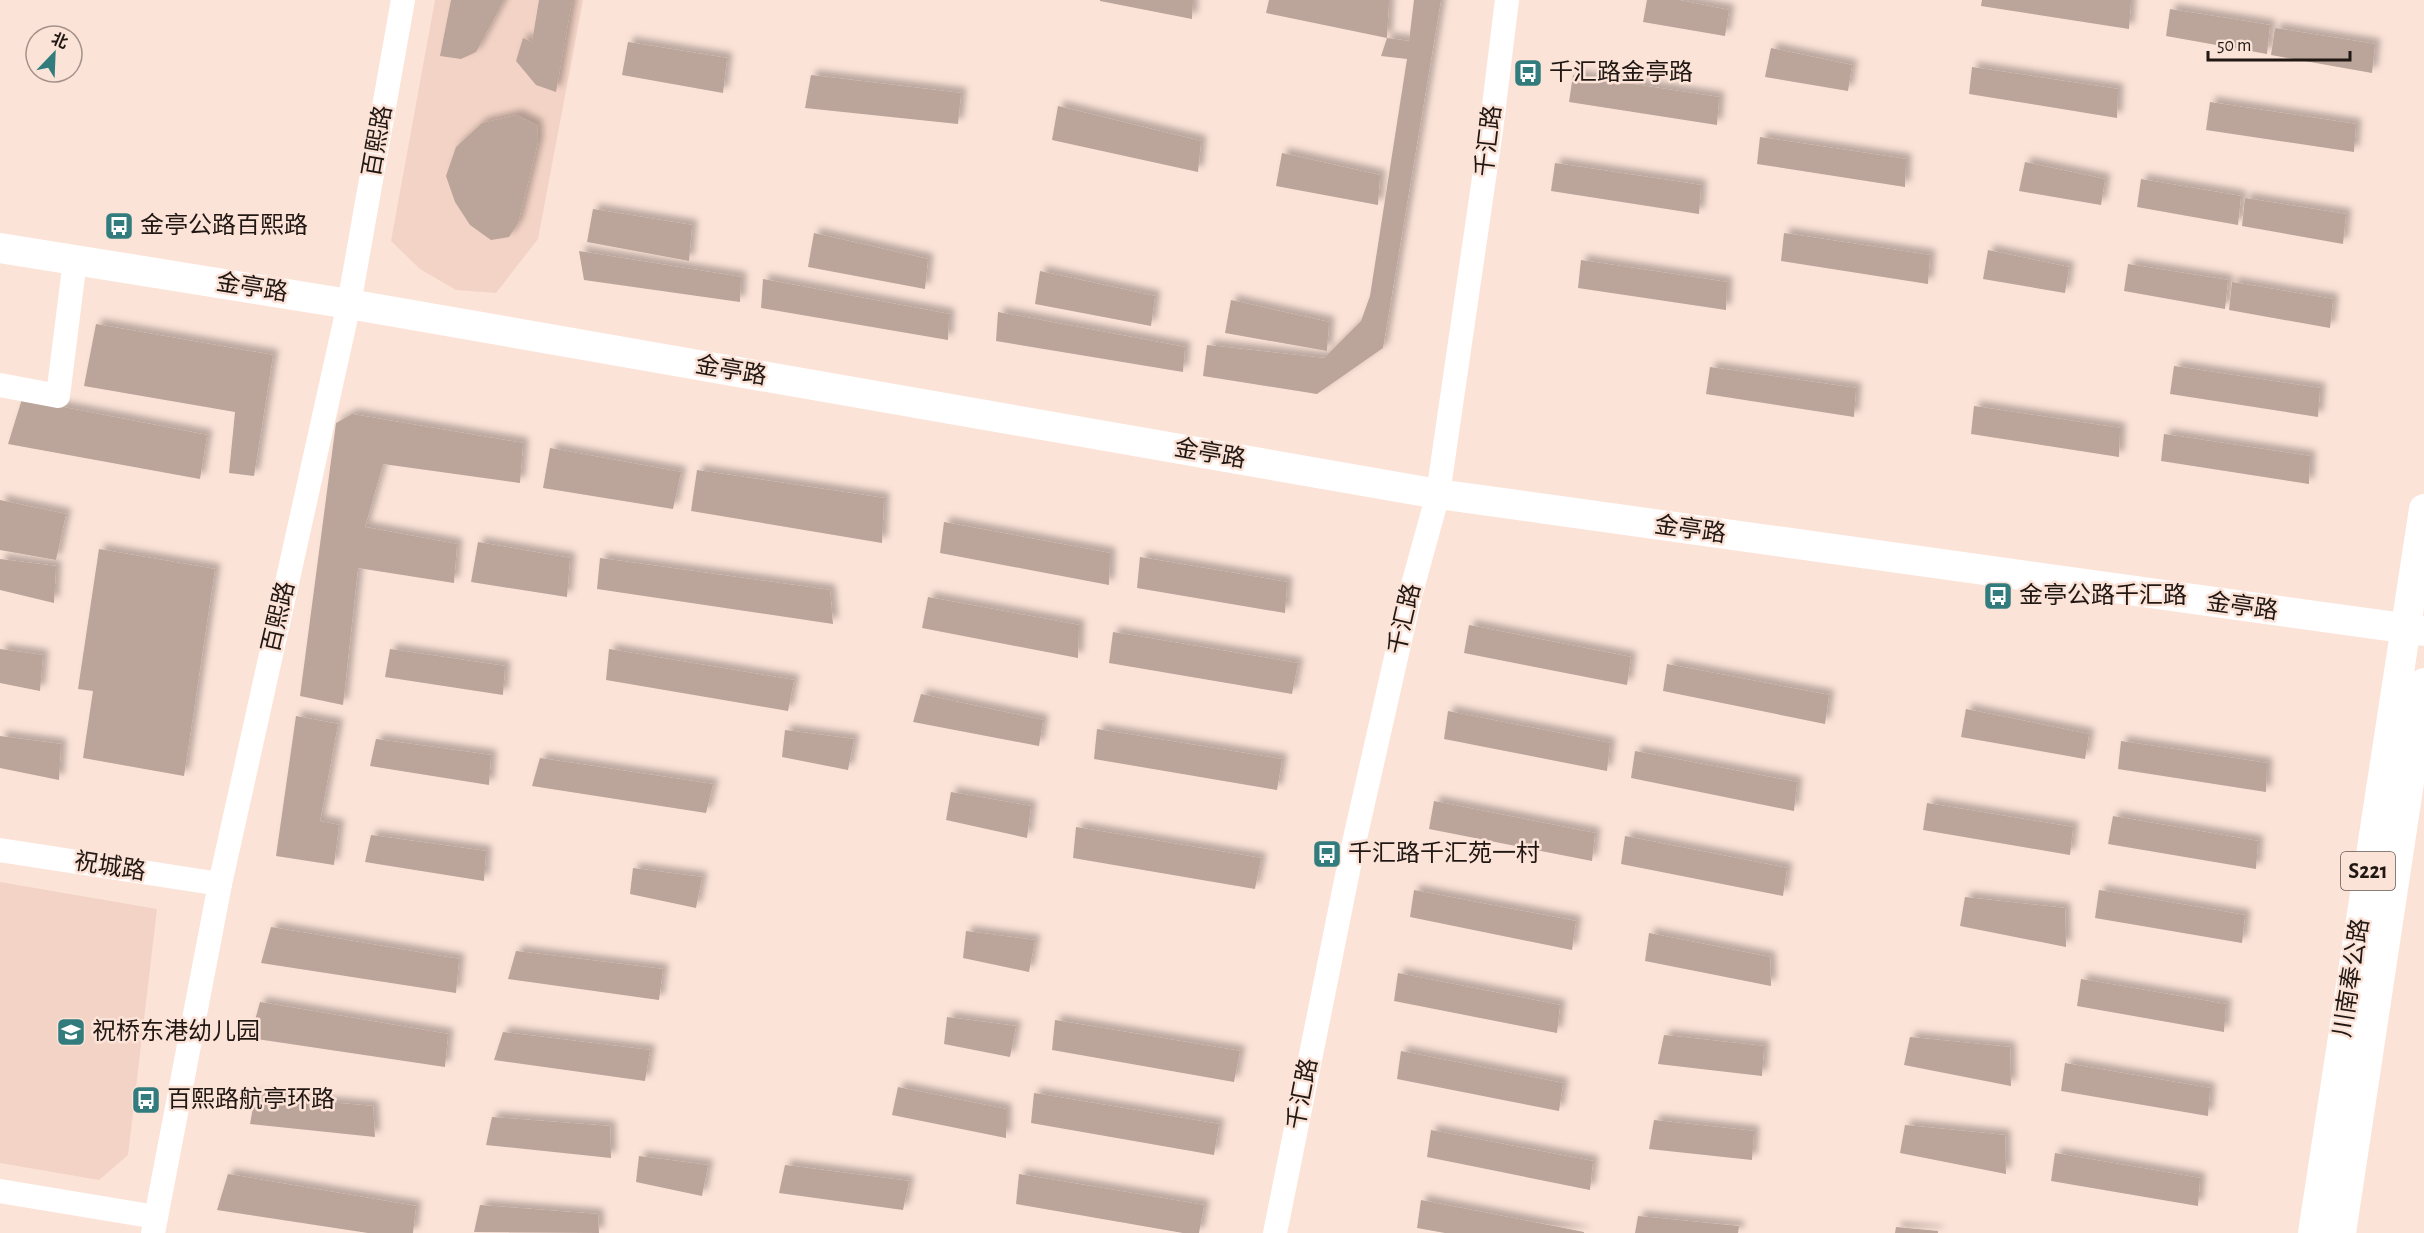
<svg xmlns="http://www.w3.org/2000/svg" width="2424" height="1233" viewBox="0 0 2424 1233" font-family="'Alegreya Sans','Noto Sans SC',sans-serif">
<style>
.built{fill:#f3d3c5}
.building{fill:#bba49a;filter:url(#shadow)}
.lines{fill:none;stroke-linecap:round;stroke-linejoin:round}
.minor{stroke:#fff;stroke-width:24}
.major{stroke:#fff;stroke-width:30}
.labels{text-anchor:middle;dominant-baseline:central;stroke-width:5;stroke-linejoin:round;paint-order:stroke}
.shield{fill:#fce3d8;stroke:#63554f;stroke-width:1.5}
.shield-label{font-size:22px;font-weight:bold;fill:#211814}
.poi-label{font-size:24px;fill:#211814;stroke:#fce3d8;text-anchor:start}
.street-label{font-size:24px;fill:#211814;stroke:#fce3d8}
</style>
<defs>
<filter id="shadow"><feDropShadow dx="5.5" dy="-5.5" stdDeviation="3" flood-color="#0004"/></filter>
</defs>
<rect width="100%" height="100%" fill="#fce3d8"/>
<!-- built -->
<g class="built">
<polygon points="435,0 583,0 538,239 496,293 456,290 420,269 391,241"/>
<polygon points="0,882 157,909 128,1155 99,1180 0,1163"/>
</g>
<!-- building -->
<g class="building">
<polygon points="451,0 504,0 476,52 461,59 440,56"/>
<polygon points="539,0 572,0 556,92 536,85 516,61 523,38 532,42"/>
<polygon points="1100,0 1193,0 1192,19 1100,1"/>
<polygon points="1269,0 1389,0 1387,38 1266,13"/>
<polygon points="1414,0 1441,0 1383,348 1317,394 1203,376 1207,345 1324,358 1361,321 1370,296 1407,59 1381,56 1387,38 1409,41"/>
<polygon points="1647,0 1679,0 1729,10 1725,36 1643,22"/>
<polygon points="1982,0 2131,0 2129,29 1981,6"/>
<polygon points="2170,9 2270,25 2267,54 2166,36"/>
<polygon points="2275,28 2375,44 2372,73 2271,55"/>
<polygon points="628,42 727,58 723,93 622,75"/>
<polygon points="1771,48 1852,65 1848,91 1765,77"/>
<polygon points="1972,67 2118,89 2117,118 1969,94"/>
<polygon points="811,75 961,93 958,124 805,108"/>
<polygon points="1573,75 1719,97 1717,125 1569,102"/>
<polygon points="2210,102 2356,124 2354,152 2206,130"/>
<polygon points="1058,106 1201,141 1198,172 1052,140"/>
<polygon points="517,115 537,125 538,142 518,223 509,237 491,240 470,225 455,202 446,176 456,147 482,123"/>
<polygon points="1760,137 1906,159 1905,187 1757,164"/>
<polygon points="1282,153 1380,175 1378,205 1276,186"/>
<polygon points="2025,162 2105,179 2101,205 2019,191"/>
<polygon points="1555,163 1701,185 1699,214 1551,191"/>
<polygon points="2141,179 2241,196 2238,225 2137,207"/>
<polygon points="2245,198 2346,214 2343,244 2242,226"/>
<polygon points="593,209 692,225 689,261 587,242"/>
<polygon points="814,233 928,259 925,289 808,267"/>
<polygon points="1784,233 1930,255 1928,284 1781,261"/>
<polygon points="1988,250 2069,267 2065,293 1983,279"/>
<polygon points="579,251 741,277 740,302 584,280"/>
<polygon points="1581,260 1727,282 1726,310 1578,288"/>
<polygon points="2128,264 2228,280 2225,309 2124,291"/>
<polygon points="1040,271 1155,296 1151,326 1035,304"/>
<polygon points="763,279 949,314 948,340 761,308"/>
<polygon points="2232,282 2333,299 2330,328 2229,310"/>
<polygon points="1231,300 1329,322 1327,351 1225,333"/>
<polygon points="998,312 1185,347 1183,372 996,341"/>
<polygon points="96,324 273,355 254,476 229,473 235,412 84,386"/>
<polygon points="2174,366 2320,388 2318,417 2170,394"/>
<polygon points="1710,367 1856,388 1854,417 1706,394"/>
<polygon points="22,399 207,435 200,479 8,444"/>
<polygon points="1974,406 2120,428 2119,457 1971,434"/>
<polygon points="352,414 523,443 520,483 383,464 365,527 457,544 454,583 358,568 343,705 300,696 336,423"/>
<polygon points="2164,434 2310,456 2309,484 2161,461"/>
<polygon points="550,448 681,472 673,509 543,488"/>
<polygon points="697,470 884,498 882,543 691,511"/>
<polygon points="0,500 66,514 56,560 0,550"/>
<polygon points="944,522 1110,553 1109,585 940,553"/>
<polygon points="478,542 570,558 567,597 471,582"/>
<polygon points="99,549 215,569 184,776 83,758 93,691 78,689"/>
<polygon points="1140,557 1287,582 1285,613 1137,588"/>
<polygon points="600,558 830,590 833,624 597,589"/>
<polygon points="0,559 56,566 54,603 0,590"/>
<polygon points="928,597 1079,625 1078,658 922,628"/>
<polygon points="1469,625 1631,657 1627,685 1464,653"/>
<polygon points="1113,632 1298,663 1292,694 1109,663"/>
<polygon points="0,649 43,655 40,691 0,683"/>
<polygon points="390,649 505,666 503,695 385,677"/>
<polygon points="609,649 794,680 788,711 606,680"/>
<polygon points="1667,664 1829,695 1825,724 1663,691"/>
<polygon points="921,694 1043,720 1039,746 913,722"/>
<polygon points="1966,709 2089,734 2085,759 1961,737"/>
<polygon points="1448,711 1610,743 1607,771 1444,739"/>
<polygon points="296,716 338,724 320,821 339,825 334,865 276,856"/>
<polygon points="1097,729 1282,759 1277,790 1094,759"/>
<polygon points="785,730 854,739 848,770 782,757"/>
<polygon points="0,736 61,744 59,780 0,768"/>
<polygon points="376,739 491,755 489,785 370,766"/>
<polygon points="2121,741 2267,763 2266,792 2118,769"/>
<polygon points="1635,751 1797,782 1794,811 1631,778"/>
<polygon points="540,758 713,784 706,813 532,786"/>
<polygon points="951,792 1031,806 1027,838 946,820"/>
<polygon points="1434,801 1595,833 1592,861 1429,829"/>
<polygon points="1927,803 2073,827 2070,855 1923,830"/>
<polygon points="2113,816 2258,841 2256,869 2108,844"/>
<polygon points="1076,827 1261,858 1255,889 1073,858"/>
<polygon points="371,835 486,851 484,881 365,862"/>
<polygon points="1625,836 1787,868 1783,896 1621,864"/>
<polygon points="633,868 702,877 696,908 630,894"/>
<polygon points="1414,890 1576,921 1572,950 1410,917"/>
<polygon points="2099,890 2245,915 2242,943 2095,918"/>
<polygon points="1965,897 2065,908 2066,947 1960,926"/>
<polygon points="271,927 459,959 456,993 261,963"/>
<polygon points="966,931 1035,940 1029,972 963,958"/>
<polygon points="1649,933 1770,957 1771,986 1645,961"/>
<polygon points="516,951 663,969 659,1000 508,979"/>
<polygon points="1398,973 1560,1005 1557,1033 1394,1001"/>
<polygon points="2081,979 2226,1004 2224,1032 2077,1006"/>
<polygon points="260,1002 448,1034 445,1067 250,1038"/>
<polygon points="947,1017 1016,1026 1010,1057 944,1044"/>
<polygon points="1055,1020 1240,1051 1234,1082 1052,1050"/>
<polygon points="503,1032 650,1050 645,1081 494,1060"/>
<polygon points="1664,1035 1764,1046 1762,1076 1658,1064"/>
<polygon points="1910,1037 2010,1047 2011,1086 1904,1065"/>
<polygon points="1401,1051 1563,1083 1559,1111 1397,1079"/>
<polygon points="2065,1063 2210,1088 2208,1116 2061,1091"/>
<polygon points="898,1087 1006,1109 1006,1138 892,1115"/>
<polygon points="1034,1093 1219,1124 1214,1155 1031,1123"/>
<polygon points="255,1096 373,1106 375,1137 250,1124"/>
<polygon points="492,1117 610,1126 611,1158 486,1145"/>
<polygon points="1654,1120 1754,1131 1752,1160 1649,1149"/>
<polygon points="1905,1125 2005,1135 2006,1174 1900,1153"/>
<polygon points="1431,1130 1593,1161 1590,1190 1427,1157"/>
<polygon points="2055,1153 2200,1178 2198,1206 2051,1181"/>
<polygon points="639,1156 708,1165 702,1196 636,1182"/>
<polygon points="785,1165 909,1181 903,1210 779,1193"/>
<polygon points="228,1174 416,1206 413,1233 368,1233 217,1210"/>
<polygon points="1019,1174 1204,1205 1199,1233 1183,1233 1016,1204"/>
<polygon points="1421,1200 1584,1232 1584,1233 1445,1233 1417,1228"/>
<polygon points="480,1205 598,1214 599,1233 474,1232"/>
<polygon points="1638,1216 1739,1226 1738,1233 1635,1233"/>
<polygon points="1896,1227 1938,1231 1938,1233 1895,1233"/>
</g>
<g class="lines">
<!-- minor -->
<g class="minor">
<polyline points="0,385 58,396 75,260"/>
<polyline points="0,850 220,884"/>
<polyline points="0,1191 156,1217"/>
<polyline points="153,1233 220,884 349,304 403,0"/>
<polyline points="1275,1233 1351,856 1410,596 1438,494 1491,130 1507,0"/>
</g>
<!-- major -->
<g class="major">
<polyline points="0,248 349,304 1438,494 2424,631"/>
<polyline points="2313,1233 2424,509"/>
<polyline points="2341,1233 2424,683"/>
</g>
</g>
<!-- icons -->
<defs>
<g id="bus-square" transform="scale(1.5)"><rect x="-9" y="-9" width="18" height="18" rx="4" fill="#337c7d" stroke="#fce3d8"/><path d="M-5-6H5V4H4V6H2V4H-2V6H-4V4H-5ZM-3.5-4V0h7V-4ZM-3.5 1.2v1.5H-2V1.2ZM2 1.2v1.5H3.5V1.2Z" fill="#fff"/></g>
<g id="school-square" transform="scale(1.5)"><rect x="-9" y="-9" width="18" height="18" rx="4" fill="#337c7d" stroke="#fce3d8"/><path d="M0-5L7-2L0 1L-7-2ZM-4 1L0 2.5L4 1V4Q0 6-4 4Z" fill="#fff"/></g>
</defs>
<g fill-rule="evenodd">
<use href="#bus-square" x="1528" y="73"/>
<use href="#bus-square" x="119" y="226"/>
<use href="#bus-square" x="1998" y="596"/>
<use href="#bus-square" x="1327" y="854"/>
<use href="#school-square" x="71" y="1032"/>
<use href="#bus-square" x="146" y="1100"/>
</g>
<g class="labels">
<!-- shield labels -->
<rect class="shield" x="2341" y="852" width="54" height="38" rx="4.5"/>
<g class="shield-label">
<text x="2368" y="871">S221</text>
</g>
<!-- poi labels -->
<g class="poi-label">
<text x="1549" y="73">千汇路金亭路</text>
<text x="140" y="226">金亭公路百熙路</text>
<text x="2019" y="596">金亭公路千汇路</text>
<text x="1348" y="854">千汇路千汇苑一村</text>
<text x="92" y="1032">祝桥东港幼儿园</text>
<text x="167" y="1100">百熙路航亭环路</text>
</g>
<!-- street labels -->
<g class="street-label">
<text transform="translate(378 141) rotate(-80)">百熙路</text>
<text transform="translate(1489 141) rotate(-83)">千汇路</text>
<text transform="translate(252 288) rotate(9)">金亭路</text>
<text transform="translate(731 371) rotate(10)">金亭路</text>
<text transform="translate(1210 454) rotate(10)">金亭路</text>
<text transform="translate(1690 530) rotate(8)">金亭路</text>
<text transform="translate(2242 607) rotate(8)">金亭路</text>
<text transform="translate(279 617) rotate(-77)">百熙路</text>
<text transform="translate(1405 619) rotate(-77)">千汇路</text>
<text transform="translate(110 867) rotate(9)">祝城路</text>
<text transform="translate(2352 978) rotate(-81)">川南奉公路</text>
<text transform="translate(1303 1094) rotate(-79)">千汇路</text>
</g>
</g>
<!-- north arrow -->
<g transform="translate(54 54) rotate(23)"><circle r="28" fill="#fce3d8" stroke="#a4928a" stroke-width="1.5"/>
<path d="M0-4.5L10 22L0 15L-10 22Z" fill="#337c7d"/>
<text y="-9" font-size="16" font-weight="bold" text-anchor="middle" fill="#211814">北</text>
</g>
<!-- scale -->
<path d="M2208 51v9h142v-9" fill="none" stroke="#211814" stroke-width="3"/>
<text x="2217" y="51" font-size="18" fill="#211814" stroke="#fce3d8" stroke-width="4.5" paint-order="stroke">50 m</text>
</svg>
